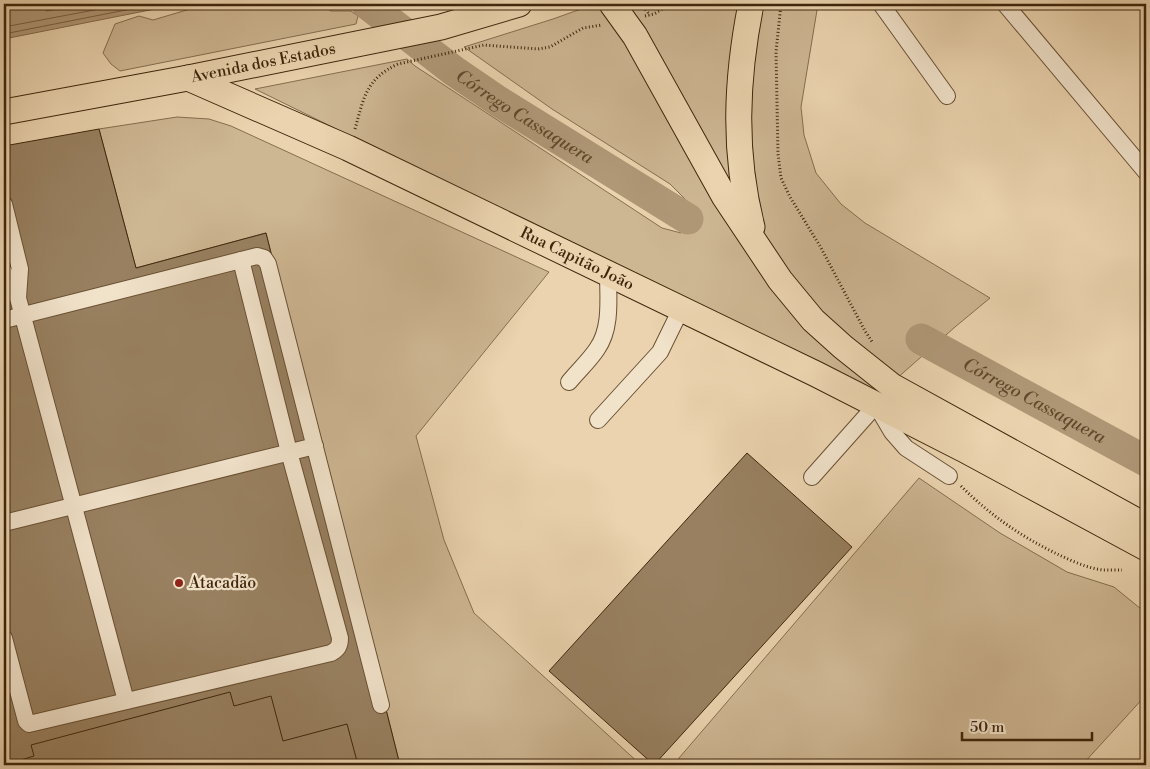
<svg xmlns="http://www.w3.org/2000/svg" width="1150" height="769" viewBox="0 0 1150 769" font-family="'Libre Bodoni',serif">
<style>
.green{fill:#cdb692;stroke:#866e4f}
.water{fill:#b09877;stroke:#836a4c}
.lines{fill:none;stroke-linecap:round;stroke-linejoin:round}
.shore{stroke:#785f42;stroke-width:1}
.river{stroke:#b09877;stroke-width:31}
.building{fill:#988060;stroke:#3f260c}
.minor-casing{stroke:#6a5134;stroke-width:18}
.highway-casing{stroke:#3f260c;stroke-width:27}
.path{stroke:#3f260c;stroke-width:3;stroke-dasharray:1 2.5;stroke-linecap:butt}
.minor{stroke:#f1e2ca;stroke-width:16}
.highway{stroke:#ead3ae;stroke-width:25}
.poi-dot{fill:#8f2418;stroke:#f1e2ca;stroke-width:2}
.labels{text-anchor:middle;dominant-baseline:central;stroke-width:4.5;stroke-linejoin:round;paint-order:stroke}
.street-label{font-size:16px;fill:#3f260c;stroke:#f1e2ca}
.poi-label{font-size:16px;fill:#3f260c;stroke:#f1e2ca;text-anchor:start}
.water-label{font-size:18px;font-style:italic;fill:#61482c;stroke:#f1e2ca}
</style>
<rect width="100%" height="100%" fill="#ead3ae"/>
<filter id="stains"><feTurbulence type="fractalNoise" baseFrequency=".004" numOctaves="4"/><feColorMatrix values="0 0 0 0 .2 0 0 0 0 .09 0 0 0 0 .02 0 0 0 .5 -.17"/></filter>
<radialGradient id="worn" r=".72"><stop offset=".6" stop-color="#630" stop-opacity="0"/><stop offset="1" stop-color="#630" stop-opacity=".3"/></radialGradient>
<!-- green -->
<g class="green">
<polygon points="207,4 319,4 331,11 351,11 358,16 356,24 120,71 111,64 103,53 115,24 139,16 153,20"/>
<polygon points="595,4 818,4 801,107 804,135 816,173 841,204 865,223 990,298 955,327 878,395 255,89 407,59 415,66 662,228 681,233 694,208 670,184 552,109 464,47 553,19"/>
<polygon points="177,117 209,119 231,126 549,272 416,436 444,540 474,613 641,765 400,765 266,233 136,268 99,129"/>
<polygon points="919,478 1000,533 1067,572 1114,587 1146,613 1146,695 1082,765 673,765"/>
</g>
<!-- water -->
<polygon class="water" points="41,4 180,4 4,39 4,10"/>
<g class="lines">
<!-- shore -->
<g class="shore">
<polyline points="45,4 45,10 47,11 87,4"/>
<polyline points="4,27 126,4"/>
<polyline points="4,34 156,4"/>
</g>
<!-- river -->
<g class="river">
<path id="s1" d="M367,4L454,71L498,101L688,219"/>
<path id="s2" d="M921,339L1146,461"/>
</g>
</g>
<!-- building -->
<g class="building">
<polygon points="99,129 136,268 266,233 400,765 4,765 4,744 5,743 4,736 4,146"/>
<polygon points="747,453 852,547 654,765 549,671"/>
<polygon points="230,692 234,706 271,696 283,741 347,724 358,765 4,765 34,756 31,745"/>
</g>
<g class="lines">
<!-- minor casing -->
<g class="minor-casing">
<g id="minor">
<polyline points="881,4 947,96"/>
<polyline points="1005,4 1146,172"/>
<polyline points="4,204 20,269 18,298"/>
<polyline points="4,272 18,298 126,701"/>
<polyline points="4,320 257,256 264,258 268,264 381,705"/>
<path d="M569,382C578,371 589,361 597,349C612,328 608,297 608,273"/>
<polyline points="598,420 660,352 681,309"/>
<polyline points="812,477 876,405 892,432 906,448 949,476"/>
<polyline points="4,523 315,446"/>
<path d="M4,638L26,721L29,724L331,653C338,649 340,646 340,638L289,452L241,260"/>
</g>
</g>
<!-- highway casing -->
<g class="highway-casing">
<g id="highway">
<polyline points="612,4 635,36 724,196 780,280 813,320 843,347 892,386 1146,526"/>
<path d="M751,4C736,80 733,152 752,227"/>
<path id="s3" d="M188,78L348,148L816,374L963,449L1146,548"/>
<path id="s4" d="M4,112L188,78L441,27L519,4"/>
</g>
</g>
<!-- path -->
<g class="path">
<polyline points="641,4 650,15"/>
<polyline points="781,4 776,52 778,154 781,178 790,197 820,246 865,331 873,343"/>
<polyline points="645,16 654,14 671,4"/>
<path d="M355,129C364,97 366,79 398,64L484,45L538,49L550,47L583,28L602,25"/>
<path d="M961,486C990,515 1019,535 1055,553C1070,560 1086,568 1103,570C1109,570 1116,570 1122,570"/>
</g>
<!-- minor -->
<use href="#minor" class="minor"/>
<!-- highway -->
<use href="#highway" class="highway"/>
</g>
<!-- markers -->
<circle class="poi-dot" cx="179" cy="583" r="5"/>
<g class="labels">
<!-- street labels -->
<g class="street-label">
<text stroke="none"><textPath href="#s4" startOffset="264">Avenida dos Estados</textPath></text>
<text stroke="none"><textPath href="#s3" startOffset="429">Rua Capitão João</textPath></text>
</g>
<!-- poi labels -->
<g class="poi-label">
<text x="189" y="583">Atacadão</text>
</g>
<!-- water labels -->
<g class="water-label">
<text stroke="none"><textPath href="#s1" startOffset="194">Córrego Cassaquera</textPath></text>
<text stroke="none"><textPath href="#s2" startOffset="129">Córrego Cassaquera</textPath></text>
</g>
</g>
<!-- margin -->
<rect width="1150" height="769" fill="none" stroke="#ead3ae" stroke-width="20"/>
<rect x="5" y="5" width="1140" height="759" fill="none" stroke="#3f260c" stroke-width="2.5"/>
<rect x="10" y="10" width="1130" height="749" fill="none" stroke="#3f260c"/>
<!-- scale -->
<path d="M962 732v8h130v-8" fill="none" stroke="#3f260c" stroke-width="2.5"/>
<text x="970" y="732" font-size="15" fill="#3f260c" stroke="#f1e2ca" stroke-width="4" paint-order="stroke">50 m</text>
<rect width="100%" height="100%" filter="url(#stains)"/>
<rect width="100%" height="100%" fill="url(#worn)"/>
</svg>
